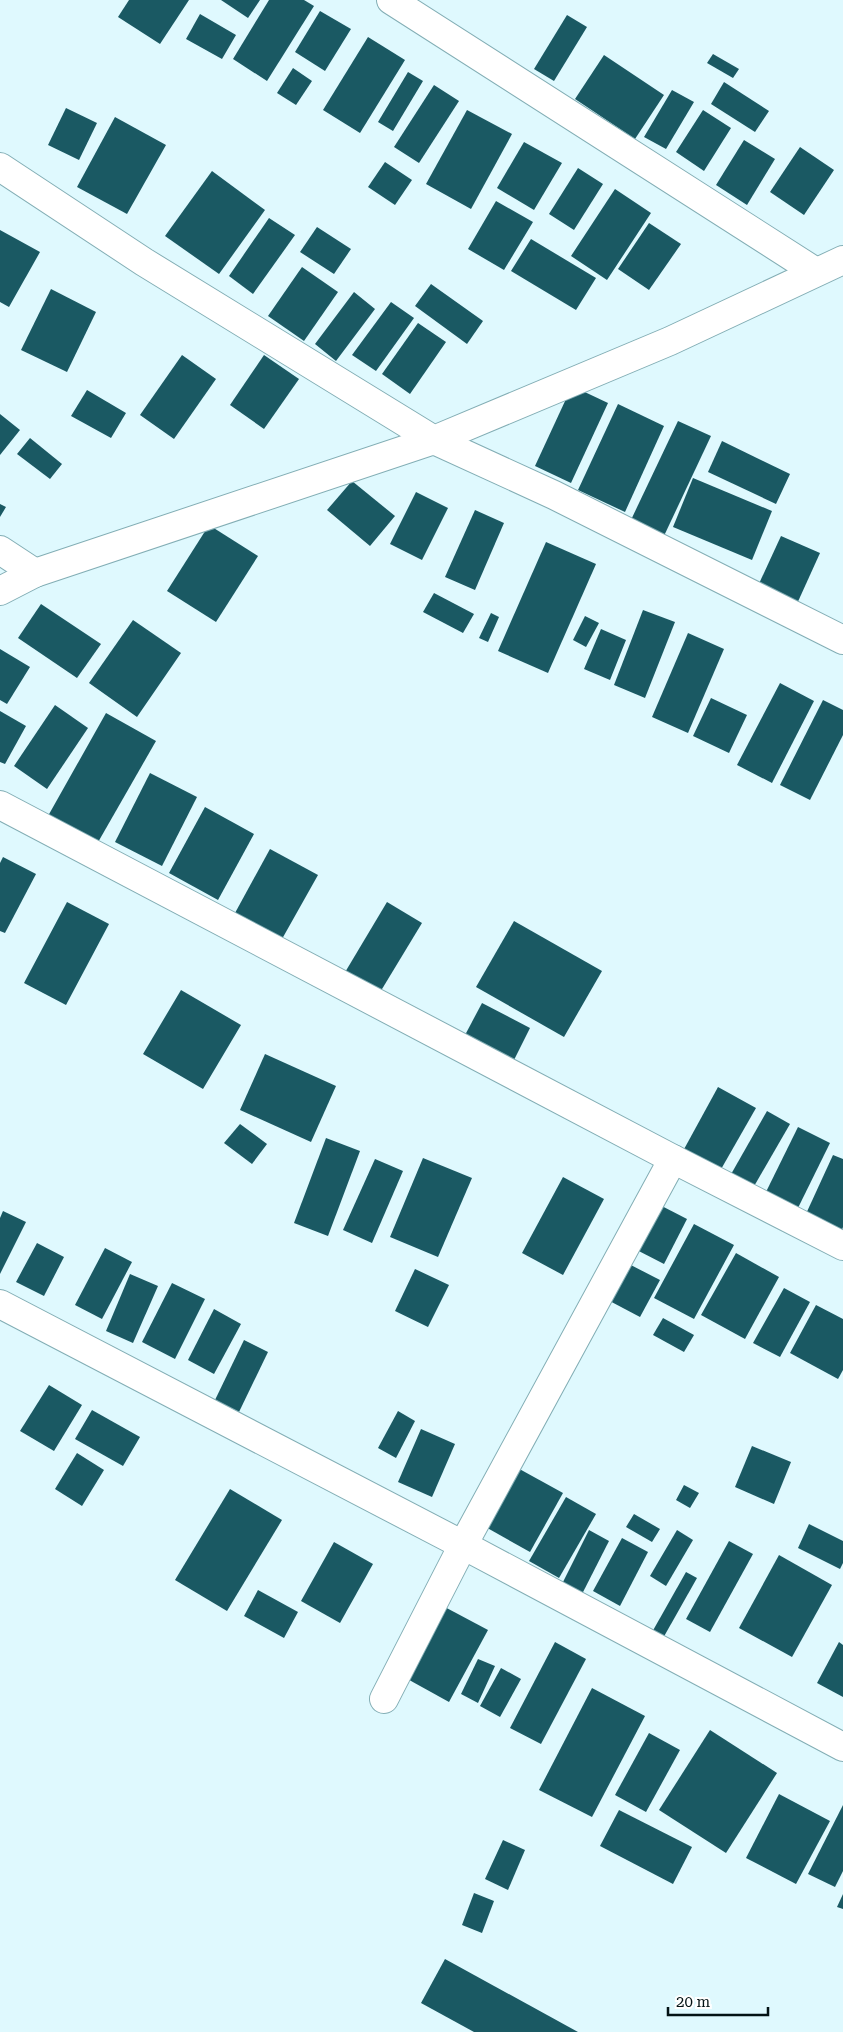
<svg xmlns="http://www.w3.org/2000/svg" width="843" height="2032" viewBox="0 0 843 2032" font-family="'Roboto Serif',serif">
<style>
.building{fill:#1a5963}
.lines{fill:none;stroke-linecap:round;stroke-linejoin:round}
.street-casing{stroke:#83aeb5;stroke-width:30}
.street{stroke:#fff;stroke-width:28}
</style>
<rect width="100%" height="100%" fill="#dff9fe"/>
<!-- building -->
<g class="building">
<polygon points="129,0 189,0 160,44 118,17"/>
<polygon points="221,0 260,0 248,18"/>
<polygon points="269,0 304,0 314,6 267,81 233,59"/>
<polygon points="320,11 351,29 325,71 295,52"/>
<polygon points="200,14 236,35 222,59 186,39"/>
<polygon points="567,15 587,27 554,81 534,69"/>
<polygon points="368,37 405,60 360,133 323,110"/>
<polygon points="713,54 739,69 733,78 707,63"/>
<polygon points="604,55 664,95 635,139 575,99"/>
<polygon points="293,68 312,81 296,105 277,93"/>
<polygon points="408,72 423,81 393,131 378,122"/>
<polygon points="724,82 769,111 755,132 711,104"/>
<polygon points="434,85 459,101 419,163 394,147"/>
<polygon points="672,90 694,102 666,149 644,137"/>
<polygon points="66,108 97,123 79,160 48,145"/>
<polygon points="467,110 512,134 471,209 426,184"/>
<polygon points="703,110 731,128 704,171 676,152"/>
<polygon points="115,117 166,145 127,214 77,187"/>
<polygon points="744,140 775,159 747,205 716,185"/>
<polygon points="524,142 562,163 534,210 497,188"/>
<polygon points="800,147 834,170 804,215 770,192"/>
<polygon points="385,162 412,180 395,205 368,187"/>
<polygon points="578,168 603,184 574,230 549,214"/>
<polygon points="212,171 265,210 219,274 165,236"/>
<polygon points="615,189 651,213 607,280 571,256"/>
<polygon points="496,201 533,222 504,270 468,249"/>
<polygon points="269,218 295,235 253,294 229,276"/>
<polygon points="649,223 681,244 649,290 618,269"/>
<polygon points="317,227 351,249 334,274 300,252"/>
<polygon points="0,230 40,252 9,307 0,302"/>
<polygon points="531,239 596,278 576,310 511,271"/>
<polygon points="302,267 338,292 304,341 268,316"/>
<polygon points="431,284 483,321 467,344 415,306"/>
<polygon points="51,289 96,312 67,372 21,350"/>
<polygon points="354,292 375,309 336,361 315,344"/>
<polygon points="391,302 414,318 376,371 352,355"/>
<polygon points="418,323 446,342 410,394 382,374"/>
<polygon points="182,355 216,379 174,439 140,415"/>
<polygon points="264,355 299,379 264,429 230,405"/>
<polygon points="572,386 608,403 571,483 535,466"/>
<polygon points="87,390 126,413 111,438 71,416"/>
<polygon points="618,404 664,426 625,512 578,490"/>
<polygon points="0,414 20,430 0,455"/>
<polygon points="678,421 711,436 663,538 630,522"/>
<polygon points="30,438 62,464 50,479 17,454"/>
<polygon points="722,441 790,474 776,504 708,472"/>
<polygon points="693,478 772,511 752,560 673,527"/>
<polygon points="352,481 395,516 370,546 327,510"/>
<polygon points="416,492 448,508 422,560 390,544"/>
<polygon points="0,504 6,507 0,517"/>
<polygon points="475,510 504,523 475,590 445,577"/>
<polygon points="209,525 258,556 216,622 167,591"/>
<polygon points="781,536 820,553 796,606 757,588"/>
<polygon points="546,542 596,564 548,673 498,651"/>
<polygon points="434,593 474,614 463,633 423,612"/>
<polygon points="41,604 101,644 77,678 18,638"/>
<polygon points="643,610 675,622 645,698 614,685"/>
<polygon points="491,613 499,617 488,642 479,638"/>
<polygon points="585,616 599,623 586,647 573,640"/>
<polygon points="133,620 181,653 137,717 89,683"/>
<polygon points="601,629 626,640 610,680 584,669"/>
<polygon points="688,633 724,649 688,733 652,717"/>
<polygon points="0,649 30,667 7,704 0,700"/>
<polygon points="780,683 814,701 772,783 737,765"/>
<polygon points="711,698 747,715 729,753 693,736"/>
<polygon points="823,700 843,710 843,735 810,800 780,785"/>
<polygon points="55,705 88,728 47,789 14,766"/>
<polygon points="0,711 26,726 5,764 0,762"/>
<polygon points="106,713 156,741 97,844 48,816"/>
<polygon points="150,773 197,797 162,866 115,842"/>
<polygon points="205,807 254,834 218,900 169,873"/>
<polygon points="270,849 318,875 282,939 235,913"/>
<polygon points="3,857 36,874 5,933 0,931 0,863"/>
<polygon points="67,902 109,924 66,1005 24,983"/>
<polygon points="387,902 422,923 379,994 344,974"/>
<polygon points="514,921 602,971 564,1037 476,987"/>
<polygon points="181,990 241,1025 203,1089 143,1054"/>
<polygon points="482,1003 530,1028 513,1062 464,1037"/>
<polygon points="265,1054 336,1086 311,1142 240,1110"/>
<polygon points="718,1087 756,1108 720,1171 683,1151"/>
<polygon points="767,1111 790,1124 753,1188 730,1176"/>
<polygon points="240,1124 267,1144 252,1164 224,1143"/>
<polygon points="798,1127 830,1143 795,1214 763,1198"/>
<polygon points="326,1138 360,1151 328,1236 294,1223"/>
<polygon points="833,1155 843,1159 843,1227 841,1233 805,1216"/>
<polygon points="423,1158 472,1178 438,1257 390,1237"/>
<polygon points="375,1159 403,1171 372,1243 343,1230"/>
<polygon points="563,1177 604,1199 563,1275 522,1253"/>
<polygon points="654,1202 687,1219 664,1264 631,1247"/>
<polygon points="3,1211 26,1222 0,1274 0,1218"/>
<polygon points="694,1224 734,1245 694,1319 654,1298"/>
<polygon points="37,1243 64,1257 44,1296 16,1282"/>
<polygon points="105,1248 132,1262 102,1319 75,1305"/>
<polygon points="736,1253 779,1277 745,1339 701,1315"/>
<polygon points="623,1261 660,1280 640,1317 604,1298"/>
<polygon points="415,1269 449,1285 428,1327 395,1311"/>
<polygon points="130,1274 158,1286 133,1343 106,1331"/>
<polygon points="172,1283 205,1299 175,1359 142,1342"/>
<polygon points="784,1288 810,1302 780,1357 753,1343"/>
<polygon points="816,1305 843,1319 843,1370 838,1379 790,1353"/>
<polygon points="214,1309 241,1324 214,1374 188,1360"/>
<polygon points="663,1318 694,1335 684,1352 653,1335"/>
<polygon points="244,1340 268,1352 239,1412 215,1400"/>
<polygon points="49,1385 82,1405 54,1451 20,1431"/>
<polygon points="92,1410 140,1437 123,1466 75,1439"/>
<polygon points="398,1411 415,1421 396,1458 378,1448"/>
<polygon points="421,1429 455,1444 432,1497 398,1482"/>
<polygon points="752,1446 791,1462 774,1504 735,1487"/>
<polygon points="77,1453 104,1470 82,1506 55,1489"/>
<polygon points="514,1466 563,1493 530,1552 482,1525"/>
<polygon points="684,1485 699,1493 690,1508 676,1500"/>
<polygon points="230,1489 282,1520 227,1611 175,1580"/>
<polygon points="566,1497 596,1514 559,1578 529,1561"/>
<polygon points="634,1514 660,1529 652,1542 626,1527"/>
<polygon points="809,1524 843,1541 843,1563 840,1569 798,1548"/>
<polygon points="589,1530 609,1541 579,1600 559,1590"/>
<polygon points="677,1530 693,1540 666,1586 650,1576"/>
<polygon points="622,1538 648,1552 620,1606 593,1591"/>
<polygon points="729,1541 753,1554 710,1632 686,1619"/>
<polygon points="334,1542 373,1564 340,1623 301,1601"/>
<polygon points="779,1555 832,1585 792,1657 739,1628"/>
<polygon points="686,1572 697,1578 662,1640 651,1634"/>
<polygon points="258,1590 298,1612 284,1638 244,1616"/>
<polygon points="441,1605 488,1630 449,1702 402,1676"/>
<polygon points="555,1642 586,1659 541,1744 510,1728"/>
<polygon points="839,1642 843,1645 843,1697 817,1683"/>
<polygon points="478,1659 495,1666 478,1703 461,1694"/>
<polygon points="501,1668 521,1679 500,1717 480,1706"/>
<polygon points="592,1688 645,1716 592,1817 539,1790"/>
<polygon points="710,1730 777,1773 726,1853 659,1810"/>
<polygon points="649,1733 680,1750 646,1812 615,1795"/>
<polygon points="779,1794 830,1821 796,1884 746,1858"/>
<polygon points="843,1805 843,1871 835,1887 808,1874"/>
<polygon points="619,1810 692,1847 673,1884 600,1846"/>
<polygon points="503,1840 525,1850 508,1890 485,1879"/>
<polygon points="474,1893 494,1901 482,1933 462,1925"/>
<polygon points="843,1894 843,1909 837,1907"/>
<polygon points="445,1959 578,2032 474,2032 421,2003"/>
</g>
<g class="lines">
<!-- street casing -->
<g class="street-casing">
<g id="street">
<polyline points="391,0 816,272"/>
<polyline points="0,167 144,262 434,440 670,341 843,260"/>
<polyline points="0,550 35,573"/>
<polyline points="0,591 35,573 434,440 554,495 843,640"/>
<polyline points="0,805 673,1159 843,1246"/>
<polyline points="0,1304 463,1545 843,1747"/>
<polyline points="384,1699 463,1545 673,1159"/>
</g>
</g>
<!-- street -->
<use href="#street" class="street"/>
</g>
<!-- scale -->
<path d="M668 2007v8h100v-8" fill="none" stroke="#031214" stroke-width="2.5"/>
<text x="676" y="2007" font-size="15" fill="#031214" stroke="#ffffff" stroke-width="4" paint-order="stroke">20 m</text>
</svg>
